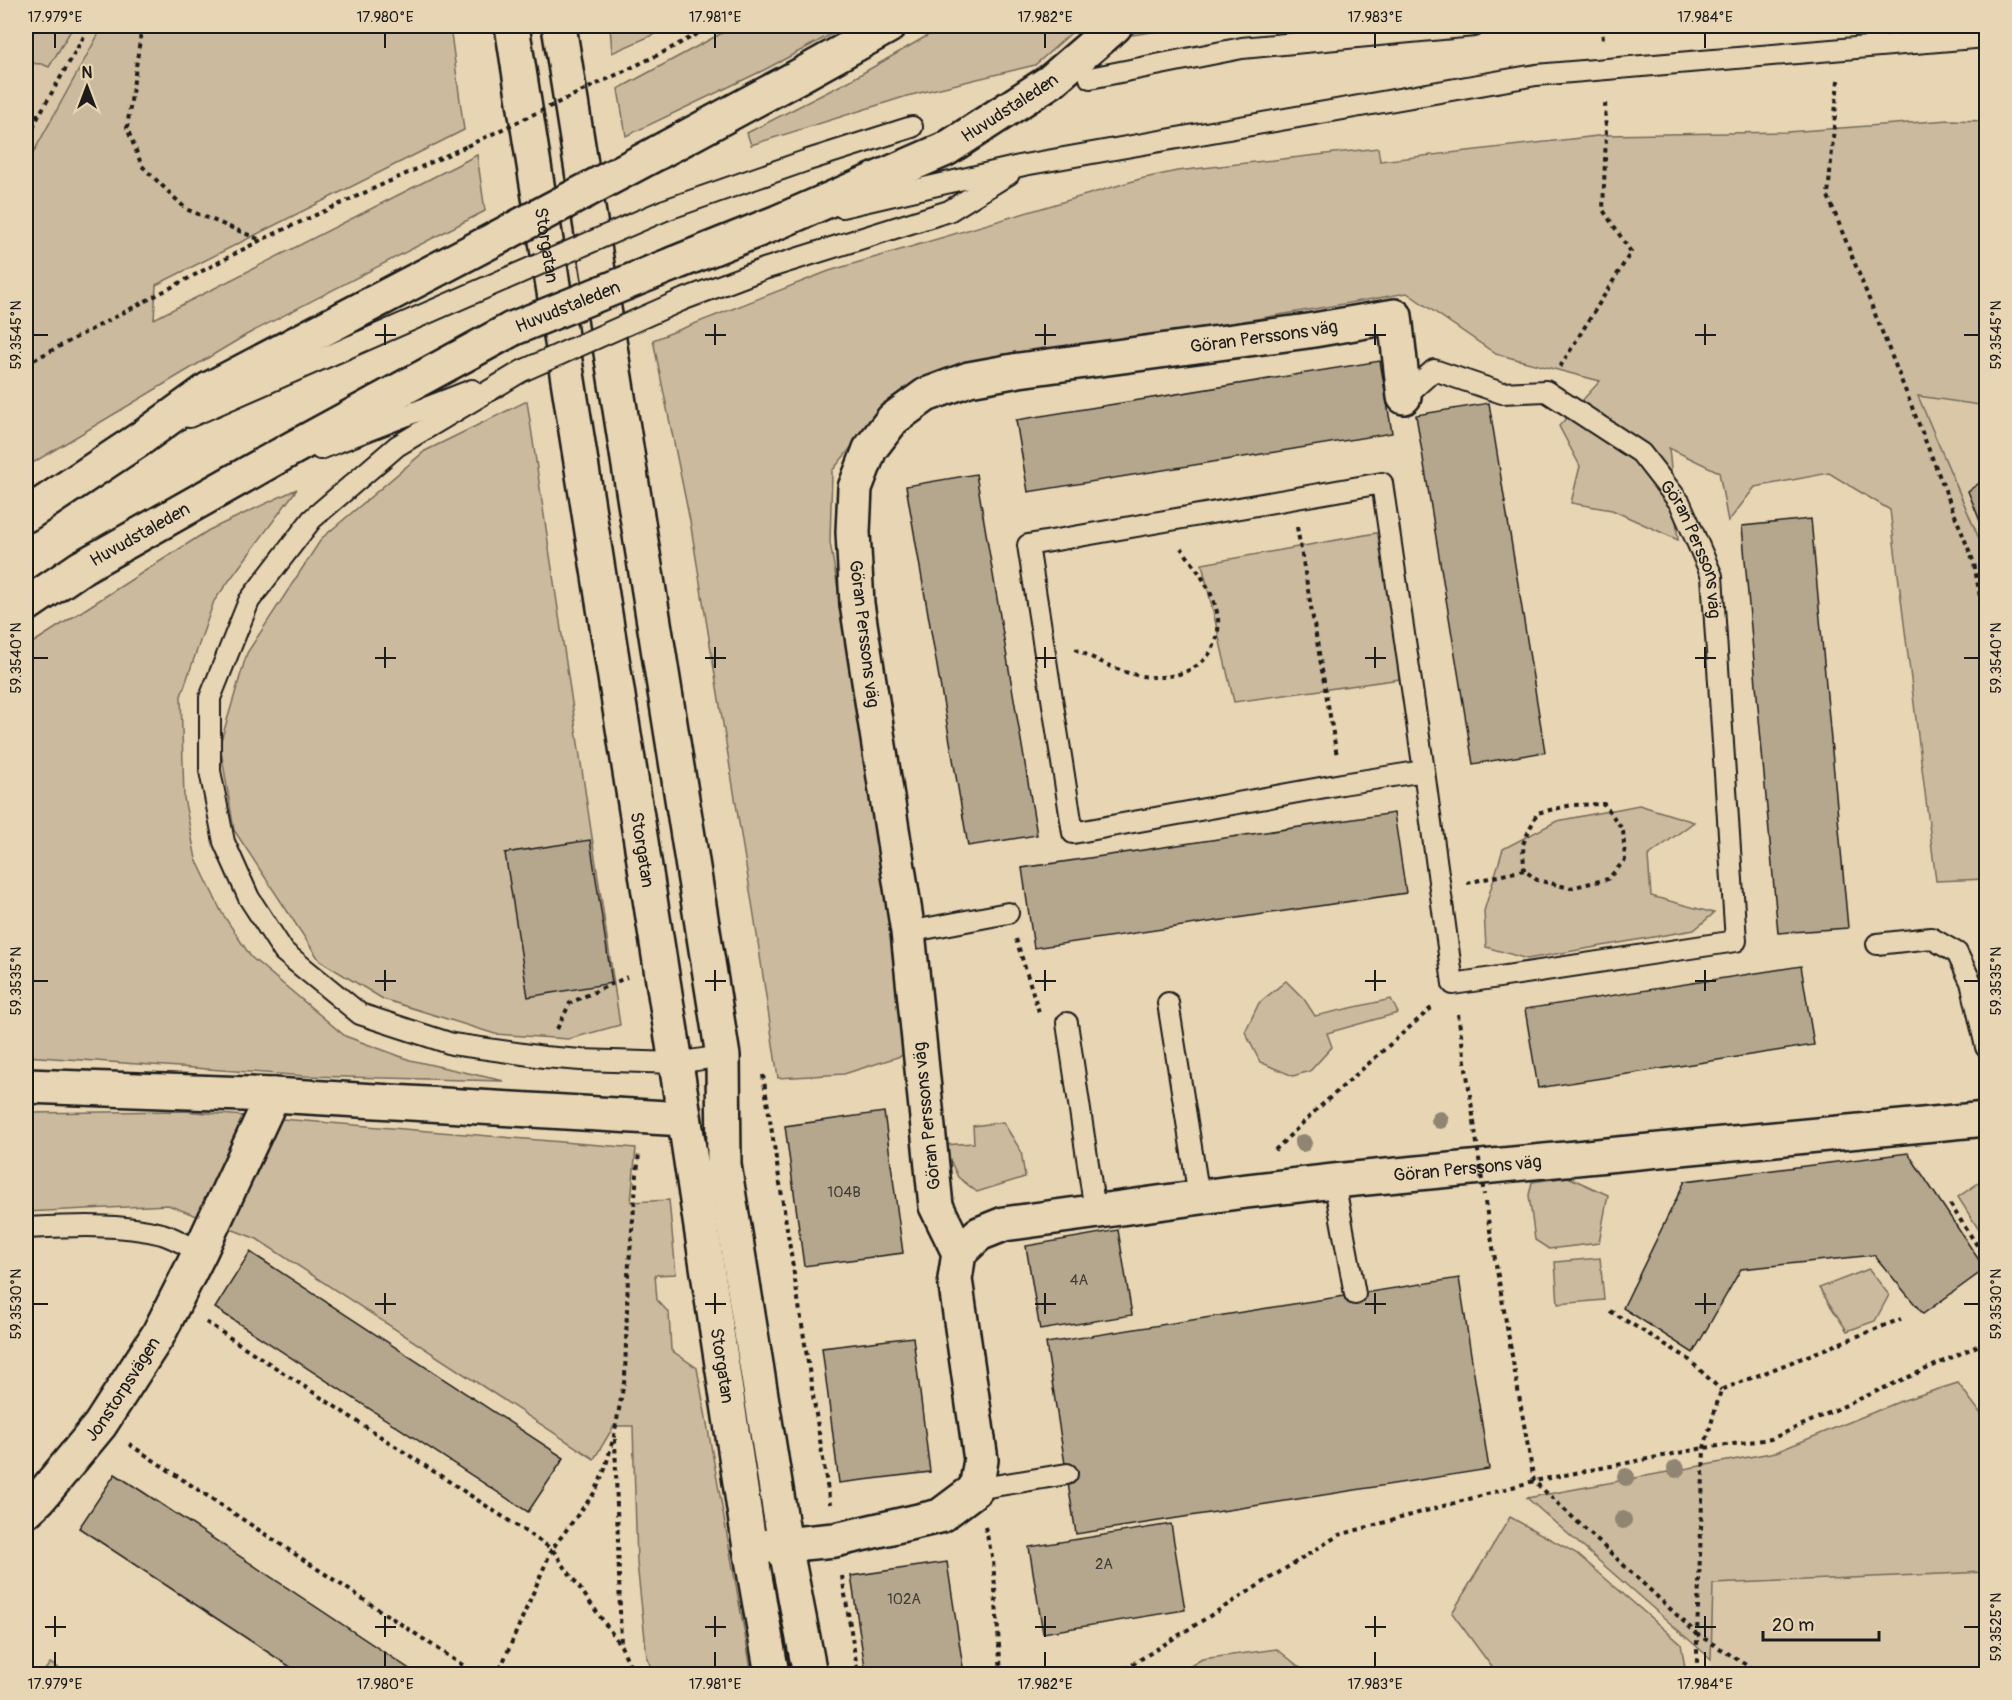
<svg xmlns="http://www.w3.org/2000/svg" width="2012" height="1700" viewBox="0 0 2012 1700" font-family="Pangolin,sans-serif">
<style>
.built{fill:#d9c7a8}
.green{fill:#cbba9d;stroke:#746b5c;stroke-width:1.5}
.building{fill:#b5a78e;stroke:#1c1c1c;stroke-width:1.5}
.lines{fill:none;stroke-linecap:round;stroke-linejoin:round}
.service-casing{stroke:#1c1c1c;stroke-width:24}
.minor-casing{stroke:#1c1c1c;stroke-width:38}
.tertiary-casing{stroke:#1c1c1c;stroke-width:38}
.secondary-casing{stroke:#1c1c1c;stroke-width:38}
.path{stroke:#1c1c1c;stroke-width:4;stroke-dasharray:4.5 4.5;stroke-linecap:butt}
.service{stroke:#e8d5b3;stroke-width:20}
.minor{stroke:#e8d5b3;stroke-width:33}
.tertiary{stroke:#e8d5b3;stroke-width:33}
.secondary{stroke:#e8d5b3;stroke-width:33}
.service-bridge-casing{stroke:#1c1c1c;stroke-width:24;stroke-linecap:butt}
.secondary-bridge-casing{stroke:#1c1c1c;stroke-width:38;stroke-linecap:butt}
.path-bridge{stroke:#1c1c1c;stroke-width:4;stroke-dasharray:4.5 4.5;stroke-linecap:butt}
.service-bridge{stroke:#e8d5b3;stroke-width:20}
.secondary-bridge{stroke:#e8d5b3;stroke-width:33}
.tree{fill:#908572}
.ticks{fill:none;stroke:#1c1c1c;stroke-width:2}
.labels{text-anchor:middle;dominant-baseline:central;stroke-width:4.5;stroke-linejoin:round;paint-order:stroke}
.number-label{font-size:15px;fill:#423f38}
.street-label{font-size:18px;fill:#1c1c1c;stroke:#e8d5b3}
.neatline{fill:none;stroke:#1c1c1c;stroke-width:2}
.ticks-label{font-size:15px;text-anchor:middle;fill:#1c1c1c}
</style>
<rect width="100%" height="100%" fill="#e8d5b3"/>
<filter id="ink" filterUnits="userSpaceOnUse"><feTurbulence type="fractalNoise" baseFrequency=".0167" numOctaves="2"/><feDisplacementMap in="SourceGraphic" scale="12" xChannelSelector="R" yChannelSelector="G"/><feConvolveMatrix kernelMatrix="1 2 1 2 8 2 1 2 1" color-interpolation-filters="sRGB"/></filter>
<g filter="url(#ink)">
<!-- built -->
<g class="built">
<polygon points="26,26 103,26 26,166"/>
<polygon points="1917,395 1986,406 1986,555"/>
<polygon points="1986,1572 1986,1674 1711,1674 1712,1584"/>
</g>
<!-- green -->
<g class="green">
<polygon points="34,26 73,27 49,67 42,64 26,63 26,36"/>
<polygon points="103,26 450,26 464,130 156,285 154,319 477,155 485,211 246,335 26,467 26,166"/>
<polygon points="610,26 673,26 612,53"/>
<polygon points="731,26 847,26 764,70 626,136 618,89 722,33"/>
<polygon points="944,26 1079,26 1035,65 907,96 751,145 747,133 849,81"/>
<polygon points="1138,26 1191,26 1132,35"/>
<polygon points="1949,120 1986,121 1986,406 1918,396 1986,555 1986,879 1936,881 1890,510 1829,473 1755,487 1728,522 1719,472 1669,448 1678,540 1612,510 1571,503 1580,466 1559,426 1600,381 1496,354 1407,293 970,368 874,419 832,471 830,542 880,838 904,1055 844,1074 778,1078 754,915 690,521 653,340 829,271 1140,179 1177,171 1378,148 1380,161 1606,135 1787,132"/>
<polygon points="527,401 620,1025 569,1039 495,1034 383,999 320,961 234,830 220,744 247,653 322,538 425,451"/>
<polygon points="297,489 214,601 181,696 184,798 196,859 222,913 251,957 345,1036 410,1060 504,1081 306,1076 26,1056 26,647 209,530"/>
<polygon points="1382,532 1400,679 1234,702 1202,564"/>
<polygon points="1639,805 1694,822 1648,856 1651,896 1714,913 1694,930 1527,959 1486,947 1484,911 1503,849 1557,821"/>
<polygon points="1286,981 1304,999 1315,1016 1391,999 1398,1013 1327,1033 1332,1047 1310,1071 1293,1076 1260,1062 1245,1032 1259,1003"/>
<polygon points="183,1111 636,1148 631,1202 669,1200 676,1274 655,1275 657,1300 669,1313 671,1350 697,1368 752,1674 654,1674 647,1658 637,1563 633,1426 614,1426 594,1459 257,1239 168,1205 26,1212 26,1113"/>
<polygon points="1003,1122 1021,1151 1025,1177 977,1192 958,1177 943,1145 974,1143 973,1126"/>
<polygon points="1568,1177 1608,1195 1599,1243 1549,1249 1535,1240 1529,1195 1532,1182"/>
<polygon points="1986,1178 1986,1241 1958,1197"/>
<polygon points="1600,1258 1604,1300 1558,1304 1555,1262"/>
<polygon points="1869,1269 1889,1295 1875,1321 1847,1331 1819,1288"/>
<polygon points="1958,1383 1982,1415 1986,1448 1986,1572 1713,1584 1711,1659 1527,1498 1776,1452 1901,1401"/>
<polygon points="1510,1517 1576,1553 1681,1644 1686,1674 1497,1674 1452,1613"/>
<polygon points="1277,1649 1308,1674 1177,1674 1202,1659"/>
<polygon points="50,1663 67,1674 42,1674"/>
</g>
<!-- building -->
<g class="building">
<polygon points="1380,361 1392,433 1028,492 1016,420"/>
<polygon points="1489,403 1545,752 1473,764 1416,415"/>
<polygon points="976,474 1037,835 968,846 906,486"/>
<polygon points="1981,482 1986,491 1986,536 1968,491"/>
<polygon points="1811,519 1848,928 1778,933 1742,526"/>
<polygon points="1394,813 1406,893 1034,948 1022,868"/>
<polygon points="590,840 612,983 528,997 505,853"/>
<polygon points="1801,966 1814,1045 1538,1088 1525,1009"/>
<polygon points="884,1112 903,1253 804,1266 785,1126"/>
<polygon points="1908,1153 1985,1269 1923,1314 1874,1255 1741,1269 1693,1353 1623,1308 1685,1181"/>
<polygon points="1118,1230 1132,1315 1040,1330 1026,1246"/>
<polygon points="250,1252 564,1458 528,1512 215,1308"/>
<polygon points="1459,1278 1489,1469 1076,1534 1046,1343"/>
<polygon points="913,1337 930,1472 839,1483 822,1348"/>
<polygon points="115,1474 143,1492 417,1674 301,1674 79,1528"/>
<polygon points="1171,1524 1185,1610 1043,1633 1029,1547"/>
<polygon points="947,1562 964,1674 866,1674 851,1576"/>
</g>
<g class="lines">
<!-- service casing -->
<g class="service-casing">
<g id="service">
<polyline points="1090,78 1242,48 1474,26"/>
<polyline points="842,207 1024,165 1536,75 1986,37"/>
<polyline points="665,210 805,161 912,127"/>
<polyline points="682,300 764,269 949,211 1009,174"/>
<polyline points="522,371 397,446 312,519 249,601 210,698 210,771 224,842 249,898 284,952 360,1014 452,1044 544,1057 581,1060 676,1063 723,1056"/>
<path id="s1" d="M1404,397L1434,370L1502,393L1546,391L1641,453L1680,503L1712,576L1736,941L1453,984L1424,771L1382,483L1028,545L1073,833L1342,784L1424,771"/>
<polyline points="189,417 503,280"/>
<polyline points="320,449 472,390"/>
<polyline points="908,932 1008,913"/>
<polyline points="1877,944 1931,938 1957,953 1971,982 1986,1047"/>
<polyline points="1168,1003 1199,1197"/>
<polyline points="1067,1023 1095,1211"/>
<polyline points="1334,1181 1355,1294"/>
<path d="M26,1228C68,1226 120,1223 162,1234C175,1238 188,1246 200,1252"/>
<polyline points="976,1489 1067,1474"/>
</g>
</g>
<!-- minor casing -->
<g class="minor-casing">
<g id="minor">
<path id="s2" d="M959,1253L936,1206L908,932L857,604L853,532L855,488L870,449L893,419L926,395L969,379L1019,370L1308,331L1395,316L1404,397"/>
<path id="s3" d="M26,1511L39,1499L100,1425L158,1335L200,1252L273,1095"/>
<path id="s4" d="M750,1548L835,1540L940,1516L976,1489L981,1460L955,1279L959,1253L979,1234L1004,1224L1238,1192L1334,1181L1986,1119"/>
</g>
</g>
<!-- tertiary casing -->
<g class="tertiary-casing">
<g id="tertiary">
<path id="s5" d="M512,26L676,1063L750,1548L772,1674"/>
<polyline points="559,26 723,1056 724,1165 785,1545 810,1674"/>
</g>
</g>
<!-- secondary casing -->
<g class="secondary-casing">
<g id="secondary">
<polyline points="657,153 801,75 889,26"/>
<path id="s6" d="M673,264L778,222L946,149L1051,81L1115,26"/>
<polyline points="26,515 143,437 209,389 497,238"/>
<path id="s7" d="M26,605L82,567L293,448L512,329"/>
<polyline points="26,1086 273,1095 684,1119"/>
</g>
</g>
<!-- path -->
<g class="path">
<polyline points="123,26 140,33"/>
<polyline points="142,26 127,128 142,166 186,209 261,240"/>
<polyline points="1602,26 1603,41"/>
<polyline points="662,53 712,26"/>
<polyline points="1838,80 1828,196 1974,563 1986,631"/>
<polyline points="26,115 39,115 90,26"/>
<polyline points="26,144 39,115"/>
<polyline points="26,364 261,240 467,146"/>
<polyline points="1560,367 1631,252 1603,210 1606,135 1605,100"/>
<polyline points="1297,527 1337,756"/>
<path d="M1075,649C1100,661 1128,678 1156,677C1200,677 1230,646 1214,602C1207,582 1194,565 1181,548"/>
<polyline points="1467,883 1524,870 1537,880 1570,888 1608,879 1625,860 1623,830 1604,804 1572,805 1537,813 1523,844 1524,870"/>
<polyline points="1016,939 1039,1012"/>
<polyline points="1458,1014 1474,1122"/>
<polyline points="557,1029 570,1003 627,977"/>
<polyline points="763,1075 830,1504"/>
<polyline points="1275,1150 1314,1112 1430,1009 1435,1008"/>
<polyline points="1485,1202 1534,1481 1697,1634 1697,1674"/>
<polyline points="1950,1204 1986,1259"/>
<polyline points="1610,1311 1686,1357 1721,1390"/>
<polyline points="206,1322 552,1549 498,1674"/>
<polyline points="615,1439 621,1645"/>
<polyline points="129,1444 476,1674"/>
<polyline points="985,1527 993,1560 1001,1674"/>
<polyline points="842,1576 858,1674"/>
<polyline points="634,1674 621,1646 552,1549 595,1492 605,1469 614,1436 625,1377 628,1275 639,1152"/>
<polyline points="1117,1674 1339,1535 1534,1481 1704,1448 1771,1439 1986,1342"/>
<polyline points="1761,1674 1697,1634 1704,1448 1721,1390 1901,1319"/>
</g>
<!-- service -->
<use href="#service" class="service"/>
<!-- minor -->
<use href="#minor" class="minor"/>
<!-- tertiary -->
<use href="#tertiary" class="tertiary"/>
<!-- secondary -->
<use href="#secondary" class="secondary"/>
<!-- service-bridge casing -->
<g class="service-bridge-casing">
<g id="service-bridge">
<polyline points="503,280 665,210"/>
<polyline points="522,371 682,300"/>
</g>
</g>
<!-- secondary-bridge casing -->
<g class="secondary-bridge-casing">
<g id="secondary-bridge">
<polyline points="497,238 657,153"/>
<path id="s8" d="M512,329L673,264"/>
</g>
</g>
<!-- path-bridge -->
<g class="path-bridge">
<polyline points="467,146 662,53"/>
<polyline points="1474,1122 1484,1195"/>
</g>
<!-- service-bridge -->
<use href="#service-bridge" class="service-bridge"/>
<!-- secondary-bridge -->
<use href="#secondary-bridge" class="secondary-bridge"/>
</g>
<!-- trees -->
<g class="tree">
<circle cx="1440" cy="1120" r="9"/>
<circle cx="1303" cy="1143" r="9"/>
<circle cx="1676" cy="1469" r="9"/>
<circle cx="1626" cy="1477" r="9"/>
<circle cx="1623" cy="1520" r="9"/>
</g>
</g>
<!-- ticks -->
<path class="ticks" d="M55,33V48M385,33V48M715,33V48M1045,33V48M1375,33V48M1705,33V48M385,324V345M715,324V345M1045,324V345M1375,324V345M1705,324V345M33,335H48M375,335H396M705,335H726M1035,335H1056M1365,335H1386M1695,335H1716M1964,335H1979M385,647V668M715,647V668M1045,647V668M1375,647V668M1705,647V668M33,658H48M375,658H396M705,658H726M1035,658H1056M1365,658H1386M1695,658H1716M1964,658H1979M385,970V991M715,970V991M1045,970V991M1375,970V991M1705,970V991M33,981H48M375,981H396M705,981H726M1035,981H1056M1365,981H1386M1695,981H1716M1964,981H1979M385,1293V1314M715,1293V1314M1045,1293V1314M1375,1293V1314M1705,1293V1314M33,1304H48M375,1304H396M705,1304H726M1035,1304H1056M1365,1304H1386M1695,1304H1716M1964,1304H1979M55,1616V1637M385,1616V1637M715,1616V1637M1045,1616V1637M1375,1616V1637M1705,1616V1637M45,1627H66M375,1627H396M705,1627H726M1035,1627H1056M1365,1627H1386M1695,1627H1716M1964,1627H1979M55,1652V1667M385,1652V1667M715,1652V1667M1045,1652V1667M1375,1652V1667M1705,1652V1667"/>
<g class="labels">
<!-- number labels -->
<g class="number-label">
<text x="844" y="1192">104B</text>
<text x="1079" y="1280">4A</text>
<text x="1104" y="1564">2A</text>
<text x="904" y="1599">102A</text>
</g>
<!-- street labels -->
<g class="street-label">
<text stroke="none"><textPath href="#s6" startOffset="372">Huvudstaleden</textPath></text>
<text stroke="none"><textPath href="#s5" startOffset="222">Storgatan</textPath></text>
<text stroke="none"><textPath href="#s8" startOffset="60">Huvudstaleden</textPath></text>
<text stroke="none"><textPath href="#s2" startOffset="1240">Göran Perssons väg</textPath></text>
<text stroke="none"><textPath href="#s7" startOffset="134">Huvudstaleden</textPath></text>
<text stroke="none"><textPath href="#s1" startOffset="381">Göran Perssons väg</textPath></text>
<text transform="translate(864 634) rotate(83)">Göran Perssons väg</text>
<text stroke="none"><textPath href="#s5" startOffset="834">Storgatan</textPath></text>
<text transform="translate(927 1116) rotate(-96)">Göran Perssons väg</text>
<text stroke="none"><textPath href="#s4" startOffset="998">Göran Perssons väg</textPath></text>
<text stroke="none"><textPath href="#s5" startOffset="1356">Storgatan</textPath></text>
<text stroke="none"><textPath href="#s3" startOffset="156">Jonstorpsvägen</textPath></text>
</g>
</g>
<!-- margin -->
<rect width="2012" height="1700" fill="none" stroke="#e8d5b3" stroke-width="66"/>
<!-- north arrow -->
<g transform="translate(87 87)" stroke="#e8d5b3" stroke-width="4.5" paint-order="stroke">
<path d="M0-4.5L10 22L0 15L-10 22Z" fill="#1c1c1c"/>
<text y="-9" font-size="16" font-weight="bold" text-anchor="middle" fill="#1c1c1c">N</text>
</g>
<!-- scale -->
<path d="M1763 1631v9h116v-9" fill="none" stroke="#1c1c1c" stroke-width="3"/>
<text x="1772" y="1631" font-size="18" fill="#1c1c1c" stroke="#e8d5b3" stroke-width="4.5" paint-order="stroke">20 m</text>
<rect x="33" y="33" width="1946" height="1634" class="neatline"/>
<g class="ticks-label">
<text x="55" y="22">17.979°E</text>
<text x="385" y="22">17.980°E</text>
<text x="715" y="22">17.981°E</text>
<text x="1045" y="22">17.982°E</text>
<text x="1375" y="22">17.983°E</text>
<text x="1705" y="22">17.984°E</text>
<text transform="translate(16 335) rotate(-90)" y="5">59.3545°N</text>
<text transform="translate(1996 335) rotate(-90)" y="5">59.3545°N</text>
<text transform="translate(16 658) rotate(-90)" y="5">59.3540°N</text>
<text transform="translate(1996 658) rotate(-90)" y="5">59.3540°N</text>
<text transform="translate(16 981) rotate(-90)" y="5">59.3535°N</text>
<text transform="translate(1996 981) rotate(-90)" y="5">59.3535°N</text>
<text transform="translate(16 1304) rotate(-90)" y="5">59.3530°N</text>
<text transform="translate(1996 1304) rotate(-90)" y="5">59.3530°N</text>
<text transform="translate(1996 1627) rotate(-90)" y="5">59.3525°N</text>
<text x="55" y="1689">17.979°E</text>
<text x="385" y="1689">17.980°E</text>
<text x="715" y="1689">17.981°E</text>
<text x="1045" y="1689">17.982°E</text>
<text x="1375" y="1689">17.983°E</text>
<text x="1705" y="1689">17.984°E</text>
</g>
</svg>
